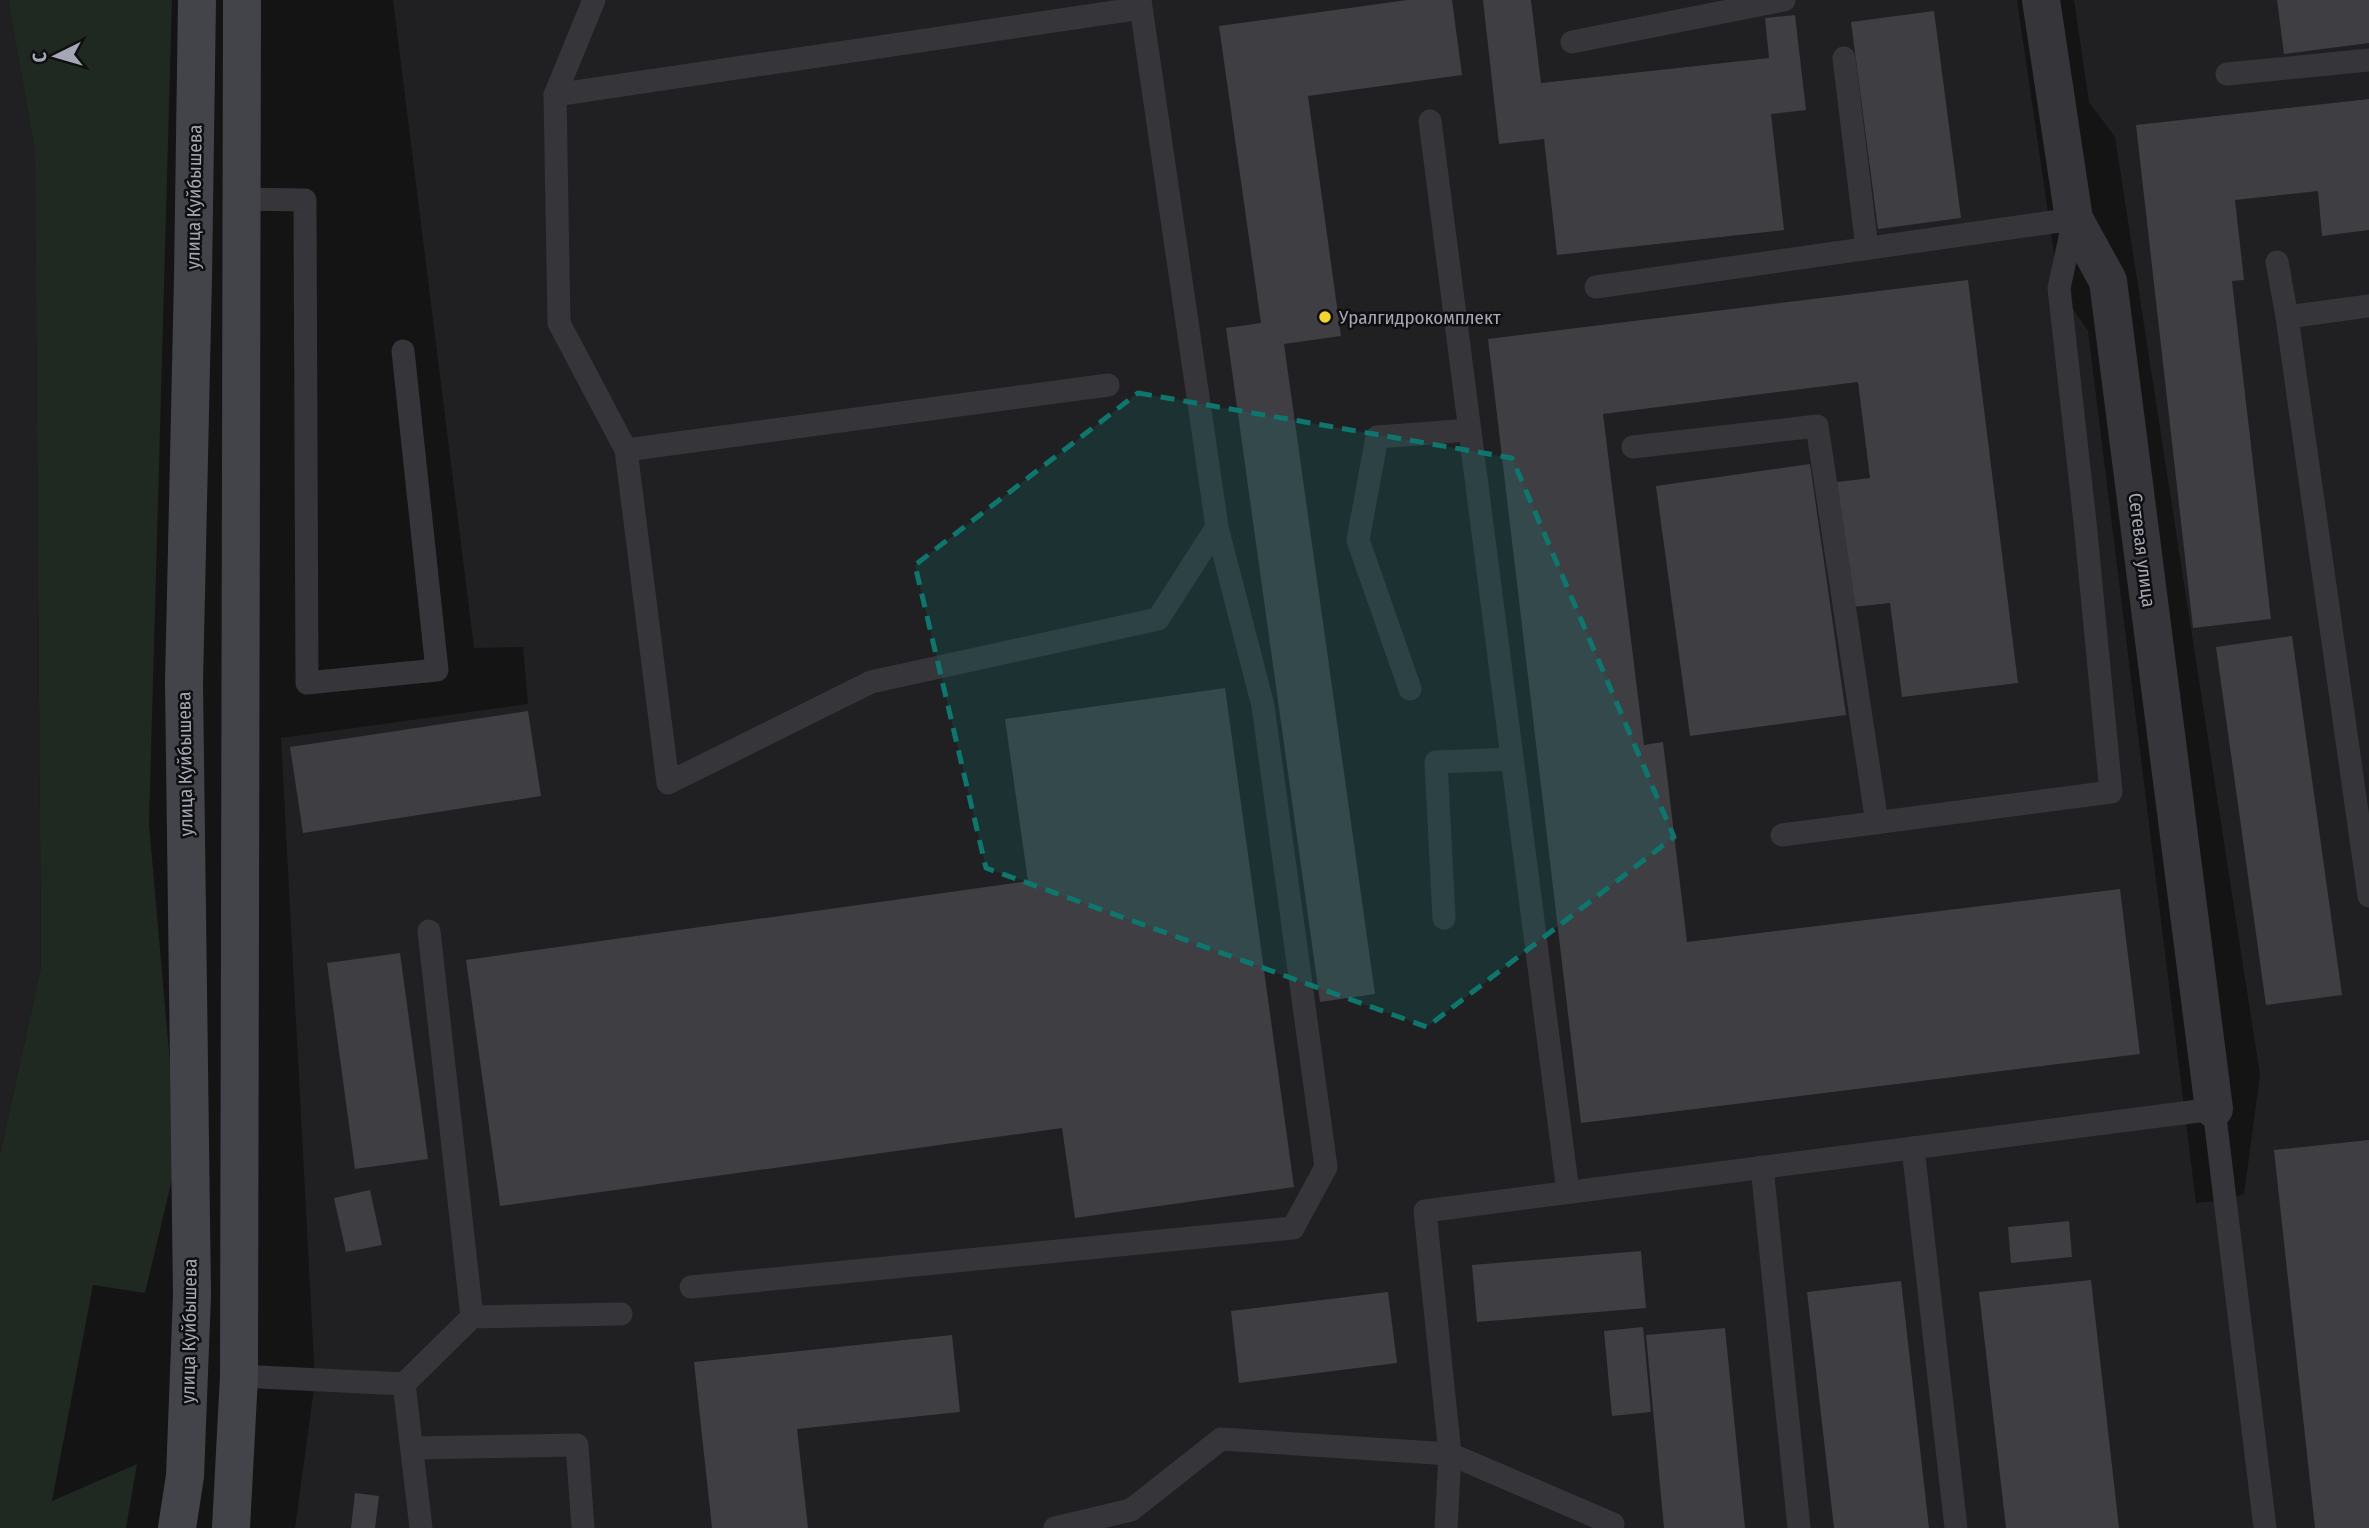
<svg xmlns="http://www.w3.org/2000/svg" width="2369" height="1528" viewBox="0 0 2369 1528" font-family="'Fira Sans Condensed',sans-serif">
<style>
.built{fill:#202022}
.green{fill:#202822}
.building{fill:#3e3e43}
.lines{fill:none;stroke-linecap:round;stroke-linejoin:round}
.lane{stroke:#35353a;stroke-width:23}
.street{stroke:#35353a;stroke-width:38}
.secondary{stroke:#43434a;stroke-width:38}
.marked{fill:#0f766e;fill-opacity:0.2;stroke:#0f766e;stroke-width:5;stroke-dasharray:14 9;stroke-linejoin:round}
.poi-dot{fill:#f3d52e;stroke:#0f0f10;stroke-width:2.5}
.labels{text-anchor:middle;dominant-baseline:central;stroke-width:5;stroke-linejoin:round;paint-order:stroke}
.street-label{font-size:19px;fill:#a5a7b6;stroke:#0f0f10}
.poi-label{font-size:19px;fill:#a5a7b6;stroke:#0f0f10;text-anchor:start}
</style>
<rect width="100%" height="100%" fill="#141415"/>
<!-- built -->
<g class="built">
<polygon points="0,0 8,0 35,151 41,967 0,1154"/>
<polygon points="393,0 2017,0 2059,288 2088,331 2196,1203 2226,1200 2244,1194 2260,1075 2115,137 2089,102 2074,0 2369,0 2369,1528 295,1528 315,1381 281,738 528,704 523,647 474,648"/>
</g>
<!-- green -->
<polygon class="green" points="8,0 172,0 149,824 178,1154 145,1293 93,1285 52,1501 137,1464 126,1528 0,1528 0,1154 41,967 35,151"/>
<!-- building -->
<g class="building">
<polygon points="1407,0 1452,0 1462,75 1308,96 1341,336 1284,344 1375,994 1320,1002 1226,328 1261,323 1219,26"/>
<polygon points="1483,0 1531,0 1541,83 1769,58 1765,18 1795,15 1806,110 1771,114 1784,230 1557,255 1544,139 1499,144"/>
<polygon points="2277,0 2369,0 2369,43 2284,54"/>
<polygon points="1934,11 1961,218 1878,229 1851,22"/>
<polygon points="2369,99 2369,230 2322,236 2318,191 2235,200 2244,280 2232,281 2271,619 2193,628 2136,125"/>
<polygon points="1968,280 2018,683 1902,697 1890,603 1853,607 1837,482 1870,478 1858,382 1603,414 1644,745 1663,742 1687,942 2120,889 2140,1054 1581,1123 1488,339"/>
<polygon points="1810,464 1846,715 1690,736 1656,486"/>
<polygon points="2292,636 2342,995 2266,1005 2216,647"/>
<polygon points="1225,688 1294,1187 1075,1218 1062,1128 500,1206 466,960 1028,881 1005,719"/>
<polygon points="528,711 541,796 303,833 290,747"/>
<polygon points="400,953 428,1159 355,1169 327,963"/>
<polygon points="2369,1140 2369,1528 2315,1528 2274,1150"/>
<polygon points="370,1190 382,1245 346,1252 334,1198"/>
<polygon points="2069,1221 2072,1257 2011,1263 2008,1227"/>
<polygon points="1641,1251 1646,1308 1477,1322 1472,1265"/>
<polygon points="2091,1280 2119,1528 2006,1528 1979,1292"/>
<polygon points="1901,1281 1929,1528 1834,1528 1807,1292"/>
<polygon points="1388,1292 1397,1363 1239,1383 1231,1311"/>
<polygon points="1643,1327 1651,1412 1612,1416 1604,1331"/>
<polygon points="1725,1328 1745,1528 1664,1528 1646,1335"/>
<polygon points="952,1335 960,1412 797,1429 808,1528 712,1528 694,1362"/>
<polygon points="355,1493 379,1496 375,1528 351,1528"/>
</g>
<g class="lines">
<!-- lane -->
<g class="lane">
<polyline points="1140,0 1217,527 1158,619 871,682 668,783 626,450 559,323 555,95 1141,8"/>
<polyline points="1572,42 1784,0"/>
<polyline points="1844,58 1867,248"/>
<polyline points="2227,74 2369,60"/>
<polyline points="555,95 594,0"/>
<polyline points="1430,121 1568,1192"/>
<polyline points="243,199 305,200 307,683 437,670 403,351"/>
<polyline points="2277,262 2287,317 2369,896"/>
<polyline points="1596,287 2074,219 2059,288 2085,522 2111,792 1782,835"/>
<polyline points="2287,317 2369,306"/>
<polyline points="1633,447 1817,426 1877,823"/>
<polyline points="626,450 1108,385"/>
<polyline points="1410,689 1358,540 1377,437 1470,430"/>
<polyline points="1444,918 1436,762 1512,759"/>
<polyline points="429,931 472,1317"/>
<polyline points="1913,1148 1956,1528"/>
<polyline points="1762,1167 1799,1528"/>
<polyline points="691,1287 1293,1228 1326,1167 1263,706 1217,527"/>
<polyline points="239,1376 404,1384 472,1317 621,1314"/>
<polyline points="404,1384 421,1528"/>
<polyline points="412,1448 577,1445 583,1528"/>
<polyline points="1055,1528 1131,1510 1221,1439 1450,1454 1613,1524"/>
<polyline points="1446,1528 1450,1454 1425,1211 2214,1109 2265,1528"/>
</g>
<!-- street -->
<polyline class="street" points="2041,0 2074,219 2108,281 2214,1109"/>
<!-- secondary -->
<g class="secondary">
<polyline points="177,1528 185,1476 192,1295 184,683 193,277 197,0"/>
<polyline points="231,1528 239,1376 242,0"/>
</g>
</g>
<!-- marked area -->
<path class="marked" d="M1138,393L1512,458L1674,837L1427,1027L986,868L915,565Z"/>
<!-- markers -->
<circle class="poi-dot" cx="1325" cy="317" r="7"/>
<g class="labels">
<!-- street labels -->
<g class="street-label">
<text transform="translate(194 197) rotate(-89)">улица Куйбышева</text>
<text transform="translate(2142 550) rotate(83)">Сетевая улица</text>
<text transform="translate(185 764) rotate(-91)">улица Куйбышева</text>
<text transform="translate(189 1331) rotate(-89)">улица Куйбышева</text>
</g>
<!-- poi labels -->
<g class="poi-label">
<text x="1339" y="317">Уралгидрокомплект</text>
</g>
</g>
<!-- north arrow -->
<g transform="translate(56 56) rotate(265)" stroke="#0f0f10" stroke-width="5" paint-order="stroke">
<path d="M0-5L12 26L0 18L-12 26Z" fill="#a5a7b6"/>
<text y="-10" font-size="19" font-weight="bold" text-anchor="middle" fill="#a5a7b6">С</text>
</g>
</svg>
